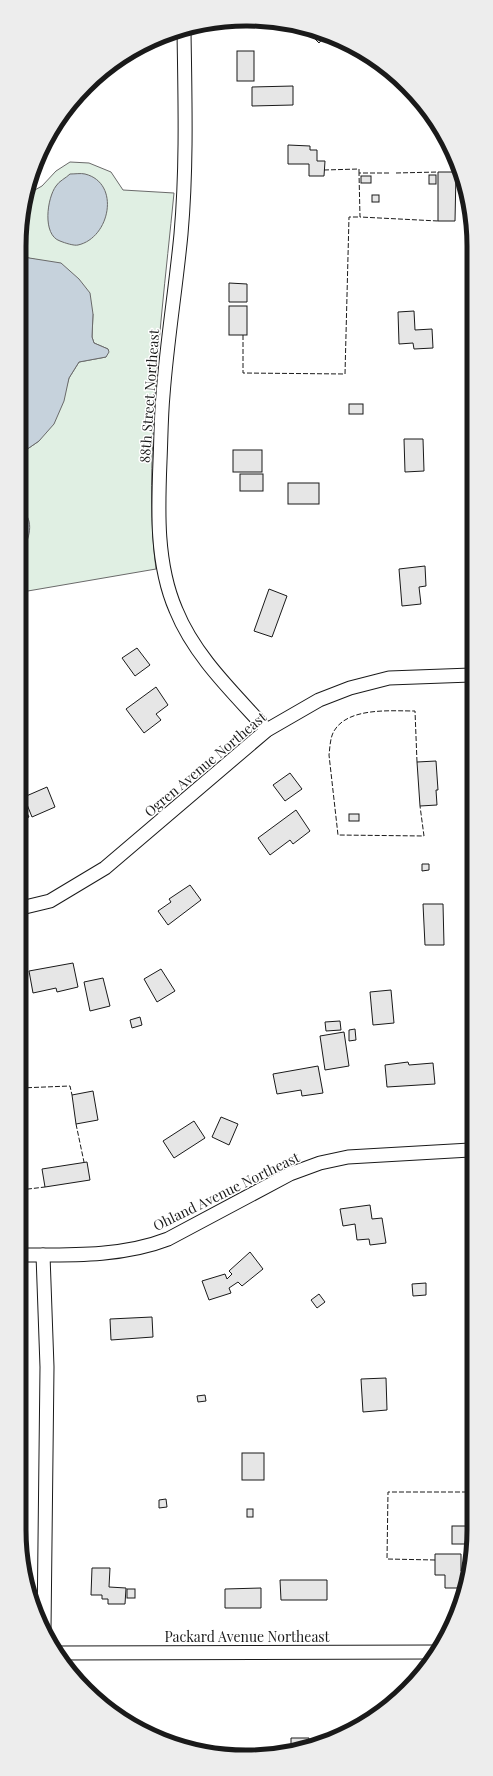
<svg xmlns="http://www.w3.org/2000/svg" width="493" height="1776" viewBox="0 0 493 1776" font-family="'Playfair Display',serif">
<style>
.green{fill:#e0efe3;stroke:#6a6a6a}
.water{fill:#c6d2dc;stroke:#6a6a6a}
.building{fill:#e6e6e6;stroke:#1a1a1a}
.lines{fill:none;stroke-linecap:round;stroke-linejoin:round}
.street-casing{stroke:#1a1a1a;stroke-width:15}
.street{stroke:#fff;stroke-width:13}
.fence{stroke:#1a1a1a;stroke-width:1;stroke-dasharray:5 2;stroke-linecap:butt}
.labels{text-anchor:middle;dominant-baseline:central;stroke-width:3;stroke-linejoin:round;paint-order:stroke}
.street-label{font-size:14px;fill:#1a1a1a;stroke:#fff}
.rim{fill:none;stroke:#1a1a1a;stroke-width:5}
</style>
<rect width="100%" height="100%" fill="#fff"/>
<!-- green -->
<path class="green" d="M70,162L89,163L111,172L123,190L174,193C166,274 156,354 153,435C151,480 150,524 156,569L22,592V551L26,514L22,511L23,452L39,441L66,388L69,378L79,362L106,357L108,349L94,343L92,337L93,314L38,260L23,257V202L26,195L42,186L56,171Z"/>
<!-- water -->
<g class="water">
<path d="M70,174C75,174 81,173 85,174C121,183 110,238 78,245C74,246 65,243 60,241C42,235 47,198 56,186C59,181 66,178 70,174Z"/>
<polygon points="23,257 61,263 79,279 90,293 93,314 92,337 94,343 108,349 109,352 106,357 79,362 69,378 64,401 54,424 39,441 23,452"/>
<path d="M22,511C35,520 29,540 22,551Z"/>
</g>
<!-- building -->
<g class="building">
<polygon points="304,28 325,36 319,43"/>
<rect x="237" y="51" width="17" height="30"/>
<polygon points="293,86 293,105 252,106 252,87"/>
<polygon points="288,145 310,146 310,150 317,150 317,161 325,161 324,176 309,176 309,164 288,164"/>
<polygon points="438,172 456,172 455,221 438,221"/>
<rect x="429" y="175" width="7" height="9"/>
<rect x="361" y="176" width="10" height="7"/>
<rect x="372" y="195" width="7" height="7"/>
<polygon points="229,283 247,284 247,302 229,302"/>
<rect x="229" y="306" width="18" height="29"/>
<polygon points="414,311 415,330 432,329 433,348 414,349 413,343 399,344 398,312"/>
<rect x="349" y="404" width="14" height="10"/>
<polygon points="404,439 423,439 424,471 405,472"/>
<rect x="233" y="450" width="29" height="22"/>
<rect x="240" y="474" width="23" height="17"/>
<rect x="288" y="483" width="31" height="21"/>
<polygon points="425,566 426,586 419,587 421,604 402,606 399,569"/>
<polygon points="269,589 287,596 272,637 254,631"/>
<polygon points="137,648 150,665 135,676 122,658"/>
<polygon points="156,687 168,705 156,714 161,720 144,733 126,709"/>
<polygon points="436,761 438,790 436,790 437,805 420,806 417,762"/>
<polygon points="290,773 302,789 285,801 273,785"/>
<polygon points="47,787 55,807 32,817 24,797"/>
<polygon points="21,801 29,817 21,820"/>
<polygon points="296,810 310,831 293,844 290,840 270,855 258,838"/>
<rect x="349" y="814" width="10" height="7"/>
<polygon points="422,864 429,864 429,870 422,871"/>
<polygon points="190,885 201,900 168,925 158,911 171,902 169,899"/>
<polygon points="423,904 443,904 444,945 425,945"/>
<polygon points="73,963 78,987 57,992 56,988 33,993 29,971"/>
<polygon points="161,969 175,991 157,1002 144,979"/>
<polygon points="103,978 110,1006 90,1011 84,982"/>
<polygon points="391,990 394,1023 373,1025 370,992"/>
<polygon points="140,1017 142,1025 132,1028 130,1020"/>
<polygon points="340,1021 341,1030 326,1031 325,1022"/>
<polygon points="355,1029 356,1040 349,1041 349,1030"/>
<polygon points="344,1032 349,1066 325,1070 320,1036"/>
<polygon points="408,1062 409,1065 433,1063 435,1084 387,1087 385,1065"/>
<polygon points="318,1066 323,1093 302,1096 301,1090 277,1094 273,1074"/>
<polygon points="93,1091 98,1120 76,1124 72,1095"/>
<polygon points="221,1117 238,1124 229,1145 212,1137"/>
<polygon points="194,1121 205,1138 174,1158 163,1141"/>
<polygon points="87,1162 90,1180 45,1187 42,1169"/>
<polygon points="370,1205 372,1219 382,1218 386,1243 370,1245 369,1239 357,1240 355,1224 343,1226 340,1209"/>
<polygon points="250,1252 263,1269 242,1286 238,1282 229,1288 231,1293 209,1300 202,1281 225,1274 227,1279 232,1274 229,1271"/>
<polygon points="426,1283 426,1295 413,1296 412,1284"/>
<polygon points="319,1294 325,1302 317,1308 311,1300"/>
<polygon points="152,1317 153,1337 111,1340 110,1319"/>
<rect x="466" y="1363" width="4" height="29"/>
<polygon points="386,1378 387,1410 363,1412 361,1379"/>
<polygon points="205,1395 206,1401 198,1402 197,1396"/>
<rect x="242" y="1453" width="22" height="27"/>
<polygon points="166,1499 167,1507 159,1508 159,1500"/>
<rect x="247" y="1509" width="6" height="8"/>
<rect x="452" y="1526" width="16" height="18"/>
<polygon points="435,1554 461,1554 461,1571 464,1571 464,1588 445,1588 445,1575 435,1575"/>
<polygon points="92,1568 110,1568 109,1587 126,1588 125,1604 108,1604 108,1599 102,1599 102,1595 91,1595"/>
<polygon points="280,1580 327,1580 327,1600 281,1600"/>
<polygon points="261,1588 261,1608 225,1608 225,1589"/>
<rect x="127" y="1589" width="8" height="9"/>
<polygon points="291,1738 309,1738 309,1748 291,1751"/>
</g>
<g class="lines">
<!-- street casing -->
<g class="street-casing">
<g id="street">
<path d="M184,31C185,99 187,166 181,234C176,287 167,341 163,395C161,417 161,439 160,461C158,510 156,564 176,610C195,657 234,693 267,730"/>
<polyline points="21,908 50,901 105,868 267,730 319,700 350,688 389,678 471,675"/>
<path d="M20,1255C69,1255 122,1257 168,1239L290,1174L320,1163L348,1157L470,1150"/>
<polyline points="43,1255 47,1367 44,1629"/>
<polyline points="59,1653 436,1652"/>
</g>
</g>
<!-- street -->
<use href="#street" class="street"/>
<!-- fence -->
<g class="fence">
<polyline points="324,170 359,169 359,173"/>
<polyline points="389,173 359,173 360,217 438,221"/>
<polyline points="396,173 438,172"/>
<polyline points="243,335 243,373 345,374 349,217 360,217"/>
<path d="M417,762L415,711C391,711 348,707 334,731C330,738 330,747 329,755L338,835L424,836L420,806"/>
<polyline points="20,1088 70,1086 72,1095"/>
<polyline points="76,1124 84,1162"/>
<polyline points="20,1190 45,1187"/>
<polyline points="435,1560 387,1559 388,1492 470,1492 469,1576"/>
</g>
</g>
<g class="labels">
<!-- street labels -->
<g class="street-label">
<text transform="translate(149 396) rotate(-86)">88th Street Northeast</text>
<text transform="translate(205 764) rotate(-40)">Ogren Avenue Northeast</text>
<text transform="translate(226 1191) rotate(-26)">Ohland Avenue Northeast</text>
<text x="247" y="1636">Packard Avenue Northeast</text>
</g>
</g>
<!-- crop -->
<path d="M0 0H493V1776H0ZM246 26H247A220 220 0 0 1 467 246V1530A220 220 0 0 1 247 1750H246A220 220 0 0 1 26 1530V246A220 220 0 0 1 246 26Z" fill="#ededed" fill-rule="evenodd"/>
<path class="rim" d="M246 26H247A220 220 0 0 1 467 246V1530A220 220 0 0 1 247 1750H246A220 220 0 0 1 26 1530V246A220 220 0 0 1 246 26Z"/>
</svg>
